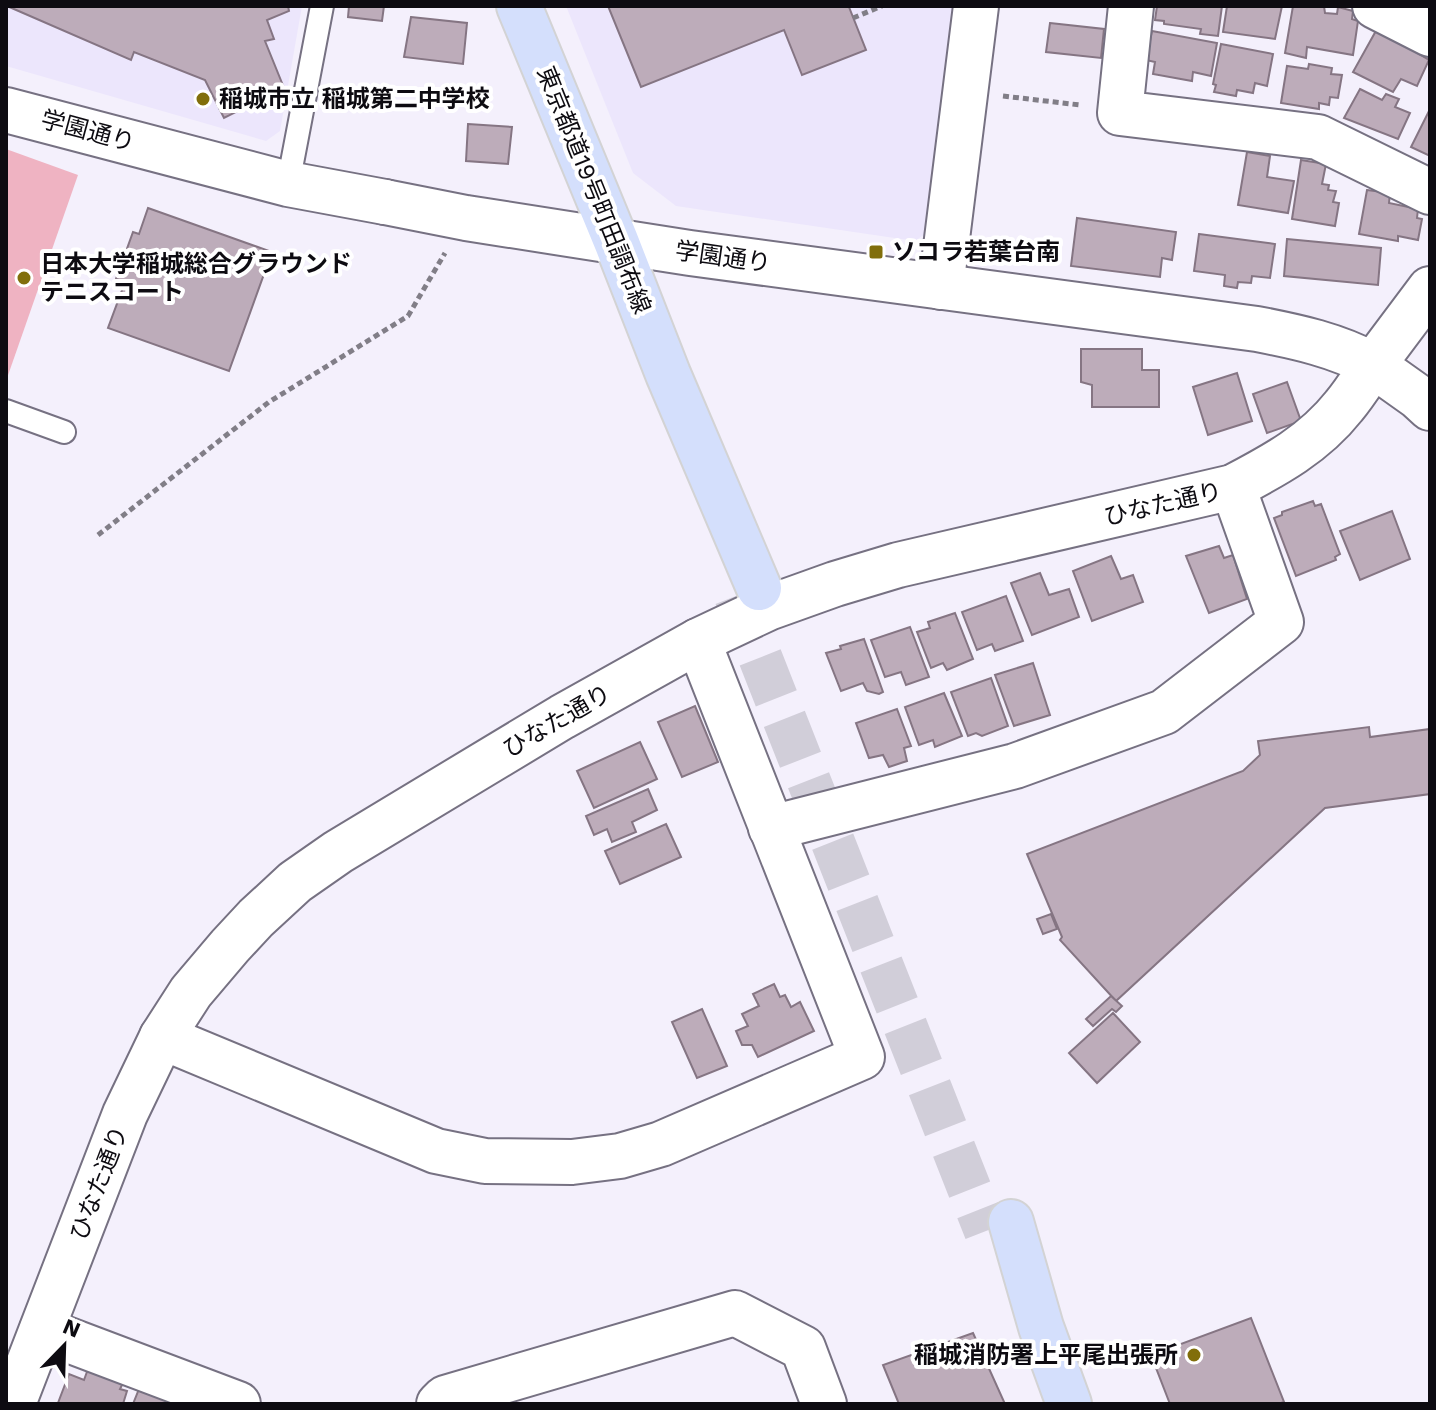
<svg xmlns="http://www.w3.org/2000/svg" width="1436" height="1410" viewBox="0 0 1436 1410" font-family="'Work Sans','Noto Sans JP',sans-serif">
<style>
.built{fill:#ece6fc}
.green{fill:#efb3c2}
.building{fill:#bdacba;stroke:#857583;stroke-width:2}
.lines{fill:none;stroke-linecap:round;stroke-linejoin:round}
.primary-tunnel{stroke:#d1ced9;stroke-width:44;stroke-dasharray:44 22;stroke-linecap:butt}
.lane-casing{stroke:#767182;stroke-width:26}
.street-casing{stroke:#767182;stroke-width:48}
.secondary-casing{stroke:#767182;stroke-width:48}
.primary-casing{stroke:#d3d3d4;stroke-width:48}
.path{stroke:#817e87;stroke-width:5;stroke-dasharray:6 4;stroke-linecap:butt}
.lane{stroke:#fff;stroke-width:22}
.street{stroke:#fff;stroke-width:44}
.secondary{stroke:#fff;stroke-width:44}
.primary{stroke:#d4dffc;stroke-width:44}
.poi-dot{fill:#816e0b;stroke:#fff;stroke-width:3}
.labels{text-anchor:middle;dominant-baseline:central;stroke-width:8;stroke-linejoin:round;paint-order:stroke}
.poi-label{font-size:24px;font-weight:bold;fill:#0d0b11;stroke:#fff;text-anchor:start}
.street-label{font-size:24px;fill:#0d0b11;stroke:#fff}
</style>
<rect width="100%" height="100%" fill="#f4f0fc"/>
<!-- built -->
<g class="built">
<polygon points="6,6 302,6 280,131 266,141 6,66"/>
<polygon points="566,6 958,6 928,232 915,241 676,206 633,173"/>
</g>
<!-- green -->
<polygon class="green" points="6,149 78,175 6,381"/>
<!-- building -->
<g class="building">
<polygon points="7,6 288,6 289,11 267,20 274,39 265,41 284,88 224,118 205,80 134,52 131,60"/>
<polygon points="349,6 384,6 382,21 348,17"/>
<polygon points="608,6 851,6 849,7 866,50 802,75 784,30 641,87"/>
<polygon points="1157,6 1222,6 1218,36 1200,34 1201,29 1164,24 1164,21 1155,20"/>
<polygon points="1227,6 1282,6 1275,39 1223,32"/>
<polygon points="1293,6 1324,6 1325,13 1337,14 1338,7 1353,11 1352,19 1358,21 1353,55 1307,47 1306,58 1285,53"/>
<polygon points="411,17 467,23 463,64 404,57"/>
<polygon points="1050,23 1104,29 1101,58 1046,52"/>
<polygon points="1377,29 1429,60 1417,86 1401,79 1393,92 1353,72"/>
<polygon points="1152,31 1217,43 1211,76 1193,72 1192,81 1153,74 1155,62 1146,60"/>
<polygon points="1221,44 1273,54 1267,86 1255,83 1253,93 1237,90 1236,96 1214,92 1216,85 1213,84"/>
<polygon points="1309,64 1332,68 1331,74 1342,75 1338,98 1330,97 1329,105 1319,103 1319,109 1281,103 1287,66 1308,69"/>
<polygon points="1360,89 1382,100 1386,94 1399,99 1395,107 1410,113 1398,139 1344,118"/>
<polygon points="1429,111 1430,111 1430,156 1411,147"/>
<polygon points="468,124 512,127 508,164 466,161"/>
<polygon points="1247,152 1270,156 1267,177 1294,181 1288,213 1238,205"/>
<polygon points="1301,160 1326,164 1322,184 1329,185 1328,190 1336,191 1333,202 1339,203 1335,226 1292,219"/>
<polygon points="1367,190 1390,193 1389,203 1418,209 1417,218 1422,219 1418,240 1398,236 1398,241 1359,234"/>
<polygon points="148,208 272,252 229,371 108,328 125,282 116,279 133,232 139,234"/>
<polygon points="1077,218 1176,232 1172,260 1162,258 1160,277 1071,266"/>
<polygon points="1199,234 1275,244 1270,278 1252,276 1251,283 1238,282 1237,288 1224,286 1225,275 1194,271"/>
<polygon points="1287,239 1381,248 1378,285 1284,276"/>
<polygon points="1081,349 1142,349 1142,370 1159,370 1159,407 1092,407 1092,385 1081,382"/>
<polygon points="1237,373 1252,421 1208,435 1193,387"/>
<polygon points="1287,382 1301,421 1267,433 1253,394"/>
<polygon points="1313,501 1315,506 1321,504 1340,554 1335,557 1336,560 1296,576 1274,518 1282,515 1282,512"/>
<polygon points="1392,511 1410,559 1360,580 1340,531"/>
<polygon points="1219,546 1224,558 1233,555 1247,599 1209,613 1186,556"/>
<polygon points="1111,556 1121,579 1133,575 1143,602 1092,621 1073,571"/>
<polygon points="1040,573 1049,595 1069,589 1079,617 1032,635 1011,583"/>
<polygon points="1006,596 1023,641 995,651 992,644 977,650 962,612"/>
<polygon points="955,613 973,659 947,670 943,663 931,668 917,632 930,628 928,622"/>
<polygon points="910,627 929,677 906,685 901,672 885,677 871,640"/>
<polygon points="864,639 883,692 879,694 867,691 863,683 841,691 826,653 841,649 840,646"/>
<polygon points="1033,663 1050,715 1014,726 995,675"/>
<polygon points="991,678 1008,726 982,736 976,733 968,736 951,692"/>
<polygon points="944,693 962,736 935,747 933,740 919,745 905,707"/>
<polygon points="695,706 718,762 682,777 658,722"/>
<polygon points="897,709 911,746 904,748 907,761 889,767 883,755 869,758 856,723"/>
<polygon points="1369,727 1370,737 1430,729 1430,794 1325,808 1116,1001 1060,940 1062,937 1027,854 1243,771 1260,755 1258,741"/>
<polygon points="640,742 657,779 594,808 577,771"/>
<polygon points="648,789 657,810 632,822 636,832 612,842 607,829 594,835 586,816"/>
<polygon points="666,824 681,857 620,884 605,851"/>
<polygon points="1051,914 1057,929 1043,934 1037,919"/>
<polygon points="774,984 780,997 785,995 791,1007 800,1002 814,1031 758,1057 752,1045 742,1045 736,1031 748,1026 742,1014 759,1006 753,994"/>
<polygon points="1111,996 1122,1006 1116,1012 1112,1009 1093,1026 1086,1019"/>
<polygon points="702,1009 727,1066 697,1078 672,1022"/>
<polygon points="1113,1013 1140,1042 1097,1083 1069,1053"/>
<polygon points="1251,1318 1284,1402 1278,1404 1170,1404 1151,1355"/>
<polygon points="973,1333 1005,1404 899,1404 883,1365"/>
<polygon points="88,1369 123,1383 120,1389 127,1391 123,1404 58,1403 69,1374 84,1380"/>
<polygon points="139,1389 175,1404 133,1404"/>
</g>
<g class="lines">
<!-- primary-tunnel -->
<polyline class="primary-tunnel" points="736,596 986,1231"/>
<!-- lane casing -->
<g class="lane-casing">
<g id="lane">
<polyline points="288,184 322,6"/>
<polyline points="6,411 64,432"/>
</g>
</g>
<!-- street casing -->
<g class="street-casing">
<g id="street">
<polyline points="1131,6 1120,113 1318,137 1430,192"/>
<polyline points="1375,6 1430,34"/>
<polyline points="6,110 288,184 385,202"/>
<polyline points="941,287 976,6"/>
<polyline points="1430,289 1373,365 1418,397 1430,408"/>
<polyline points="771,828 1015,766 1164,712 1281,622 1233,487"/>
<polyline points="162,1037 436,1151 485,1161 572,1162 620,1156 661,1144 862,1057 698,641"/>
<polyline points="42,1330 238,1404"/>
<polyline points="439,1404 445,1398 735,1313 803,1348 824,1404"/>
</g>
</g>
<!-- secondary casing -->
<g class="secondary-casing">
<path id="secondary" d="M13,1404L125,1114L162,1037L191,992L230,946L256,918L295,882L338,852L562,717L698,641L768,608L835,584L898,565L1233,487C1275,465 1314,444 1344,406C1355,393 1364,378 1373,365C1336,345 1298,337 1257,329L690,253L466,218L385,202"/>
</g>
<!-- primary casing -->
<g class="primary-casing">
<g id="primary">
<polyline points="519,6 616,241 668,374 759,588"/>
<polyline points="1011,1222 1041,1327 1069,1404"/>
</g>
</g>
<!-- path -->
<g class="path">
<polyline points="853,18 882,6"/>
<polyline points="1003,96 1080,105"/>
<polyline points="98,535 269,402 408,316 445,253"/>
</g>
<!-- lane -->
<use href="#lane" class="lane"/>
<!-- street -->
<use href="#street" class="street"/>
<!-- secondary -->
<use href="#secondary" class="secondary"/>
<!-- primary -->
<use href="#primary" class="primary"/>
</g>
<!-- markers -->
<g class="poi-dot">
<circle cx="203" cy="99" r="8"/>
<rect x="868" y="244" width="16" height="16" rx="4"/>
<circle cx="24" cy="278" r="8"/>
<circle cx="1194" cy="1355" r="8"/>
</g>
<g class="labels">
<!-- poi labels -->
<g class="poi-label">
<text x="219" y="99">稲城市立 稲城第二中学校</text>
<text x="892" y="252">ソコラ若葉台南</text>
<text x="40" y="264">日本大学稲城総合グラウンド<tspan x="40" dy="28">テニスコート</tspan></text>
<text x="1178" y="1355" text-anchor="end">稲城消防署上平尾出張所</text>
</g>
<!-- street labels -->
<g class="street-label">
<text transform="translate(88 131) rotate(15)">学園通り</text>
<text transform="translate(594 190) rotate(68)">東京都道19号町田調布線</text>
<text transform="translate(723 257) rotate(8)">学園通り</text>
<text transform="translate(1163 504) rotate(-13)">ひなた通り</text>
<text transform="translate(557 721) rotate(-30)">ひなた通り</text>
<text transform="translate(99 1183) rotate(-69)">ひなた通り</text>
</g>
</g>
<!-- border -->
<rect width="1436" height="1410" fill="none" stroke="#0d0b11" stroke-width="16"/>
<!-- north arrow -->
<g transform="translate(64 1346) rotate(23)" stroke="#ffffff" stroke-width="6" paint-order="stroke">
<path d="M0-6L14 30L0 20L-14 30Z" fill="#0d0b11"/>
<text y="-12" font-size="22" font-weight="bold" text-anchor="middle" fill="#0d0b11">N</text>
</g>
</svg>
